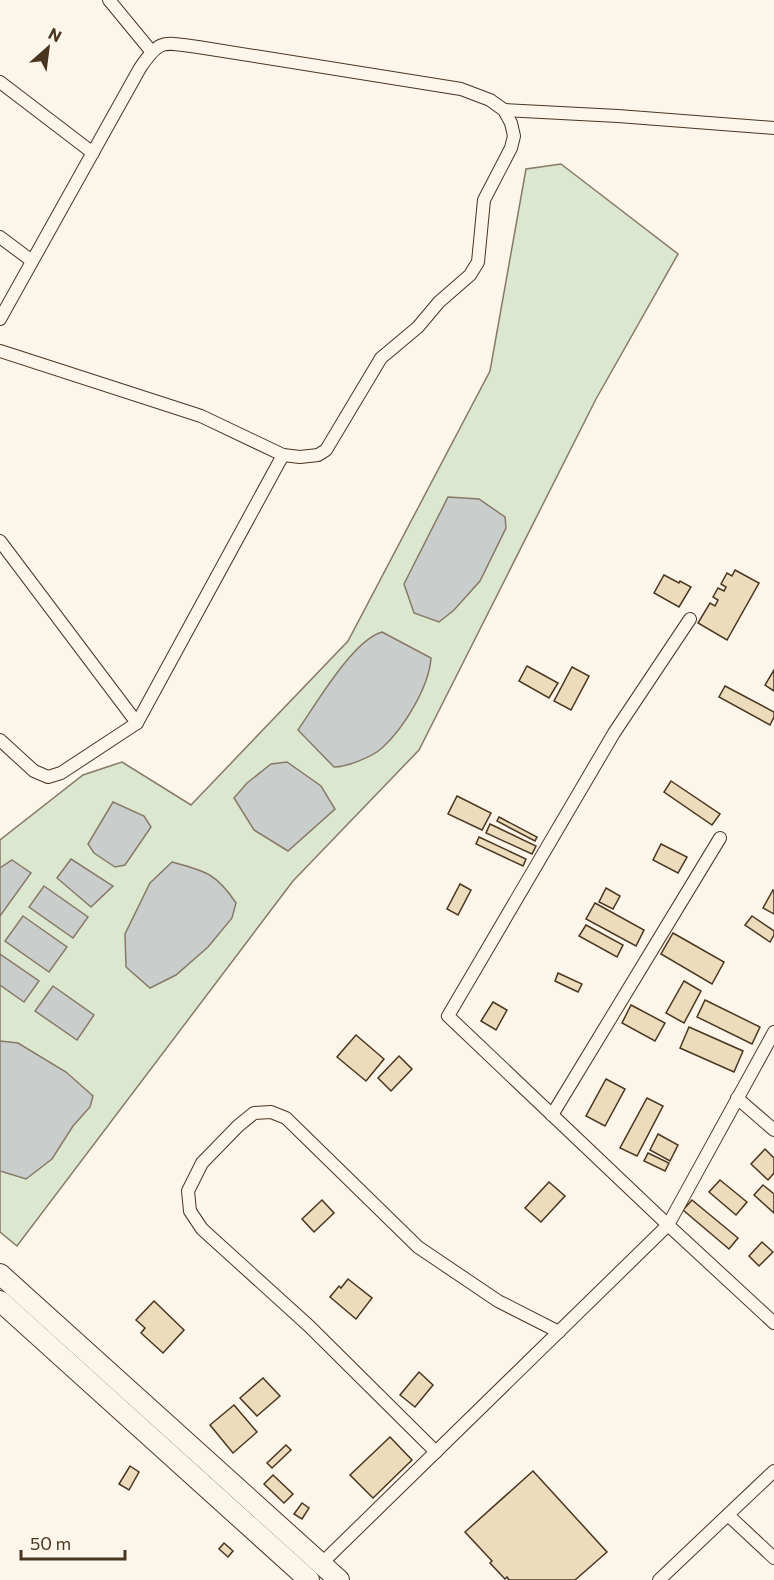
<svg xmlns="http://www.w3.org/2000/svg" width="774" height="1580" viewBox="0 0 774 1580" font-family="Commissioner,sans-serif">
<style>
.green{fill:#dce7d0;stroke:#887966;stroke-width:1.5}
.water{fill:#c9cecd;stroke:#887966;stroke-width:1.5}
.building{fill:#ecdcbc;stroke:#4a3520;stroke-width:1.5}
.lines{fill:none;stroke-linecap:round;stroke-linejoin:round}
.minor-casing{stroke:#4a3520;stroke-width:14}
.primary-casing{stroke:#4a3520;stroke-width:22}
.minor{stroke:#fbf6e9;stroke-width:12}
.primary{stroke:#fbf6e9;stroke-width:20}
</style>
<rect width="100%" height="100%" fill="#fbf6e9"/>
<!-- green -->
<polygon class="green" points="561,164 678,254 596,399 419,750 293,881 17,1246 0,1232 0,840 83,775 122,762 191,805 348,641 490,371 526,169"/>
<!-- water -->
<g class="water">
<polygon points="448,497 479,499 505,517 506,528 480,581 454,610 439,622 414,613 404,584"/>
<path d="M382,632L431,658C429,687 404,728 382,748C372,757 347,767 334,767L298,730C316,704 353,640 382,632Z"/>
<polygon points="287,762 321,786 335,809 288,851 254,830 234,798 247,783 271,764"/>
<polygon points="113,802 144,816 151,827 125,865 115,867 94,853 88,844"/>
<polygon points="71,859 113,886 91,907 57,878"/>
<polygon points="12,860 31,873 0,916 0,868"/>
<path d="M172,862C205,871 216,873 236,903L232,918L208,947L176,975L150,988L126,967L125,934L150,883Z"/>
<polygon points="44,886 88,917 73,938 29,907"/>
<polygon points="23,916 67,947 49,972 5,941"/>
<polygon points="0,954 39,981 24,1002 0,985"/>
<polygon points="53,986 94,1015 77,1040 35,1011"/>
<polygon points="0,1041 18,1043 66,1072 93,1096 90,1107 73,1126 52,1159 26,1179 0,1171"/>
</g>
<!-- building -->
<g class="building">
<polygon points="735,570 759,583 727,640 698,623 710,603 715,606 718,600 713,597 718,588 724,591 726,587 721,584 727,573 732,576"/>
<polygon points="664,575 679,583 680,581 691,587 679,607 654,593"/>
<polygon points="527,666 558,683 549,698 519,681"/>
<polygon points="572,667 589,676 571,710 554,701"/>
<polygon points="774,670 774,691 765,685"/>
<polygon points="725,686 774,712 774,717 770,725 719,697"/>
<polygon points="671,781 720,814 712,825 664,792"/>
<polygon points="457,796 491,813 482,830 448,814"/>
<polygon points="499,817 537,837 535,841 497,821"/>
<polygon points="490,824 536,846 532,854 486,833"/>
<polygon points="479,837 526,859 523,866 476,844"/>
<polygon points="661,844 687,857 678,873 653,860"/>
<polygon points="460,884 471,890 458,915 447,909"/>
<polygon points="606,888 620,896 613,909 599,902"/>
<polygon points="773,890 774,891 774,914 763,908"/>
<polygon points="595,903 644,930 636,946 586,919"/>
<polygon points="752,916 774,931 774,935 770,942 745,925"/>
<polygon points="586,925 623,945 617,957 579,936"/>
<polygon points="673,933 724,962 712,984 661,954"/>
<polygon points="558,973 582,984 578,992 555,981"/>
<polygon points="684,981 701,991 684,1023 666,1013"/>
<polygon points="705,1000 760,1027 752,1044 697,1017"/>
<polygon points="493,1002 507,1010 496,1030 481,1021"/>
<polygon points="631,1005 665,1023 655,1041 622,1023"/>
<polygon points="689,1027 743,1051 734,1072 680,1048"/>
<polygon points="356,1035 384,1059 366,1081 337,1057"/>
<polygon points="399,1056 412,1069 391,1091 378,1078"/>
<polygon points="606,1079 625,1089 605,1126 586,1116"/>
<polygon points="647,1098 663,1106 637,1156 620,1148"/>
<polygon points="658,1134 678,1145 670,1161 650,1150"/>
<polygon points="765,1149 774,1158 774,1173 768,1180 751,1164"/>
<polygon points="648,1153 669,1163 665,1171 644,1161"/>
<polygon points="720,1180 747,1202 736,1215 709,1192"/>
<polygon points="549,1182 565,1196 541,1222 525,1208"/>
<polygon points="763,1185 774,1194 774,1213 754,1195"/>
<polygon points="322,1200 334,1213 314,1232 302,1219"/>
<polygon points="692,1200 738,1238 729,1249 683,1210"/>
<polygon points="762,1242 773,1252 759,1266 749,1256"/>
<polygon points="348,1279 372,1298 356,1319 330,1297 339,1286 341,1288"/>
<polygon points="154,1301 184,1330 163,1353 141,1333 145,1328 136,1320"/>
<polygon points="419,1372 433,1385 415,1407 400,1395"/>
<polygon points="263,1378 280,1396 257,1416 240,1398"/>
<polygon points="234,1405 257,1432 233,1453 210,1425"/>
<polygon points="390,1437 412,1460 373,1498 350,1475"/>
<polygon points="286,1445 291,1450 272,1468 267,1463"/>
<polygon points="130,1466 139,1472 129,1490 119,1484"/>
<polygon points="533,1471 607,1552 575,1580 509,1580 507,1577 505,1579 490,1563 492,1561 465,1532"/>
<polygon points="273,1475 293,1494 284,1503 264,1484"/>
<polygon points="302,1503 309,1508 302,1519 294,1514"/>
<polygon points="224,1543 233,1551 228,1557 219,1549"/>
</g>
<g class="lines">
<!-- minor casing -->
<g class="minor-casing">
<g id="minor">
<polyline points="109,0 151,51"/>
<polyline points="0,82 93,153"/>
<polyline points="504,110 618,116 774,128"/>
<polyline points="0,237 32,261"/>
<path d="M0,319L140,68C161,37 164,43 198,47L461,89L490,100L504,110L511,123L514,136L511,148L484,200L478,262L470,275L439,302L418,327L381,358L326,450L318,455L300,457L283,455L201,416L0,351"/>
<polyline points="0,541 137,723"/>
<polyline points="690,619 614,733 448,1016 668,1225 774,1323"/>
<polyline points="0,740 34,771 48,777 61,773 137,723 283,455"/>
<polyline points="737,1098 774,1130"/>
<polyline points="552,1115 720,838"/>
<polyline points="436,1452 309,1326 202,1229 190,1211 188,1191 202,1163 238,1126 254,1113 271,1112 286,1118 418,1247 498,1301 559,1332"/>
<polyline points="728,1515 774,1558"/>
<polyline points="321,1564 668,1225 774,1032"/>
<polyline points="659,1580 774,1471"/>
</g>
</g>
<!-- primary casing -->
<g class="primary-casing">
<g id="primary">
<polyline points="0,1274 339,1580"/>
<polyline points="0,1301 309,1580"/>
</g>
</g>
<!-- minor -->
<use href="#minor" class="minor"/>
<!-- primary -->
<use href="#primary" class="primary"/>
</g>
<!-- north arrow -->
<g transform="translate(48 48) rotate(28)" stroke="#fbf6e9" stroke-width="4.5" paint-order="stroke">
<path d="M0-4.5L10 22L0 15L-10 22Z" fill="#4a3520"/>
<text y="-9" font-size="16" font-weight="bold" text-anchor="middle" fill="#4a3520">N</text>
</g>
<!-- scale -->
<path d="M21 1550v9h104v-9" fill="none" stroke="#4a3520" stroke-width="3"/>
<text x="30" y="1550" font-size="18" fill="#4a3520" stroke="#fbf6e9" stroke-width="4.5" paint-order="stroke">50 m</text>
</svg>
